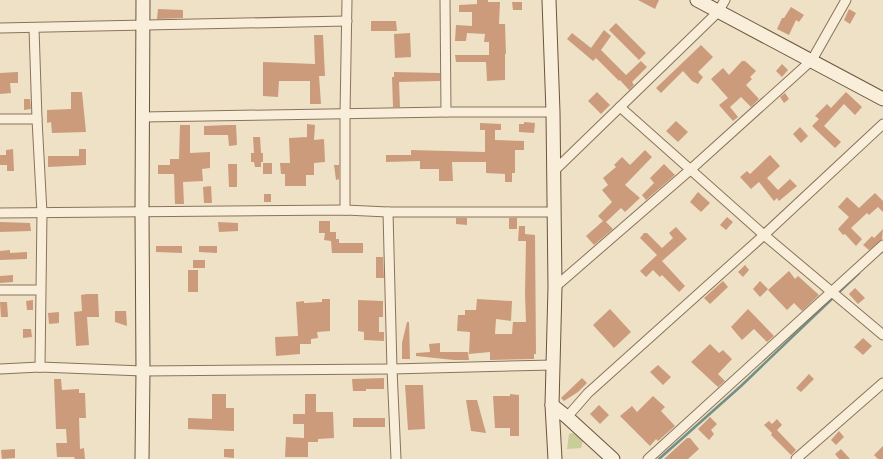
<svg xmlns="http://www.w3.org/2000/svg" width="883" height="459" viewBox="0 0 883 459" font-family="'Times New Roman',serif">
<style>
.green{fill:#c8cd9a}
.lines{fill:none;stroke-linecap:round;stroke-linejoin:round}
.stream{stroke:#6e9087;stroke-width:2.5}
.building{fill:#cc9b7c}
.street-casing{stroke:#8a735c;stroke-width:11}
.secondary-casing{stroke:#6c543f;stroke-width:15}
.street{stroke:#f9eed9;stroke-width:9}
.secondary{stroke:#f9eed9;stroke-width:13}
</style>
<rect width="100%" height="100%" fill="#eee1c6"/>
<!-- green -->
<polygon class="green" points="573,433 583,441 581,448 567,449 569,434"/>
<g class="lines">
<!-- stream -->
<polyline class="stream" points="659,459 741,386 859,273"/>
</g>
<!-- building -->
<g class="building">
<polygon points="477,0 488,0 488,2 500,2 499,24 505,24 506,54 505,54 505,80 487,81 486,62 456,62 455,55 489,55 489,42 484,42 485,34 467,33 466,41 455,41 456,25 472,26 472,12 459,12 459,5 477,4"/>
<polygon points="638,0 659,0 655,9"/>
<polygon points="512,2 522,2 522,10 513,10"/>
<polygon points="791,7 804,15 799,22 796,20 789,35 777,29 782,18 784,18"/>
<polygon points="158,9 183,10 183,18 157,19"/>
<polygon points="849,9 856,13 850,24 844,20"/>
<polygon points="371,21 396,21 397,31 371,31"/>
<polygon points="616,23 646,53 639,60 609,30"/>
<polygon points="604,30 611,36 601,50 626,75 641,61 647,67 632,82 634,85 629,90 620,80 619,81 596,58 593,61 567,39 572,33 591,48"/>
<polygon points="410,33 411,57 395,58 394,34"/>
<polygon points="314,35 323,35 325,76 319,76 321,104 310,104 310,81 279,81 278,97 263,96 263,62 315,64"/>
<polygon points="701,45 713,57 698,72 703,77 698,84 692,81 683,71 661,93 656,88"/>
<polygon points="742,61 745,61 756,71 750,77 752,79 746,85 759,99 751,107 741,97 730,107 738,117 733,121 719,105 728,98 711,79 723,68 729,75"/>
<polygon points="782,64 788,70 782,77 776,71"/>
<polygon points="18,72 18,83 10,83 11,93 0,94 0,73"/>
<polygon points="394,72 440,73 440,81 399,82 400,107 393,107 392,77 394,77"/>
<polygon points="71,92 82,92 86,132 52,133 51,122 47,123 47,110 71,109"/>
<polygon points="597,92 610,105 601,114 588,101"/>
<polygon points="846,92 862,107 855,115 844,104 824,126 841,142 835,148 812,126 819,119 815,116 827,104 831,108"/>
<polygon points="785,93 789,99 784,103 780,97"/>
<polygon points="24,99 30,99 31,109 24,110"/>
<polygon points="676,121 688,132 678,142 666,131"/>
<polygon points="524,122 535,123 534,133 519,132 519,124 524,124"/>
<polygon points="480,123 501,124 501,130 495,130 495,140 524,141 524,150 515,150 515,173 512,173 512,182 505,182 505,174 486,173 486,162 452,162 453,181 439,181 439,169 420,169 420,161 386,162 386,155 411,155 411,150 485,152 485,130 480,130"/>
<polygon points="307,124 315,125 314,140 324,139 325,162 314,163 314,175 306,175 306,186 285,186 285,174 281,174 280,163 290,163 289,138 307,137"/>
<polygon points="180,125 190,125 190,153 210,152 210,168 202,169 203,181 183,182 184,204 175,204 174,174 158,174 158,165 170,165 170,159 179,159"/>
<polygon points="228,125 236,125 237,145 229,146 228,135 204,135 204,126"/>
<polygon points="800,127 808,136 801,143 793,134"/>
<polygon points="253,137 260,137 261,153 263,153 263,162 261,162 261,167 255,167 254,162 251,162 251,153 254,153"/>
<polygon points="13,149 14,171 7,171 7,165 0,165 0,155 6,155 6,150"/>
<rect x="79" y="149" width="7" height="7"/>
<polygon points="645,150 652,157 625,185 640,198 625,212 621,208 606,222 613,229 594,245 586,236 603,221 598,216 612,202 602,190 608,185 603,178 616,167 614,165 622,157 630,165"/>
<polygon points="770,155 780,166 767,178 778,190 790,179 797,186 779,201 777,198 774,201 759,182 751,189 740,177 747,171 750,174"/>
<polygon points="48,156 86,156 86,165 48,167"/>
<rect x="263" y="163" width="9" height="11"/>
<polygon points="228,164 237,164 237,187 229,187"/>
<polygon points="664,164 675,175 646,200 642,195 654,183 650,178"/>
<polygon points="334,165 339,165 339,179 336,180"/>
<polygon points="211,186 212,203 204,203 203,187"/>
<polygon points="698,192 710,203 701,212 690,202"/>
<polygon points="875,193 883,201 883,212 878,207 869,215 867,213 851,228 862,239 856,246 845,234 843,235 838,229 849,217 838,207 847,197 859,208"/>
<rect x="264" y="194" width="7" height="8"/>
<polygon points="727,217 733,222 726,230 720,225"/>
<polygon points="456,218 467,218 467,225 456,224"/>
<rect x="509" y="218" width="8" height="11"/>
<polygon points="319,221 330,221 330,232 336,232 336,239 339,239 339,243 363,243 363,253 332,253 331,241 324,240 325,233 319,233"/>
<polygon points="0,222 30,223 31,231 0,232"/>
<polygon points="218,222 238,223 238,231 219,232"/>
<polygon points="519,226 525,226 525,234 535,235 536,354 534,354 534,359 490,360 490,352 469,354 470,332 457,331 458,315 465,315 465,310 476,310 477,299 512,301 511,321 496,319 495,334 512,334 513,322 526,322 525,294 526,241 518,241"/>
<polygon points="676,227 687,239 662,261 685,286 679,292 662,275 660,277 653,270 646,277 640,271 657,255 640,238 644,233 647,233 662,248 673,238 669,233"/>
<polygon points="883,229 882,239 869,250 863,245 872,236 874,238"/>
<polygon points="156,246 182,246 182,253 156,252"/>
<polygon points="199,246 217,246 217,253 199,252"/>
<polygon points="10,250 10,253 27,252 27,259 0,260 0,251"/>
<polygon points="376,257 383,257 384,278 376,278"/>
<rect x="193" y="260" width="12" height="8"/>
<polygon points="745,265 749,270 743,277 738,272"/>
<rect x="188" y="270" width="10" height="22"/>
<polygon points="789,271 795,279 798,276 819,295 802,311 794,303 787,310 768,290"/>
<polygon points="13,275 13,282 0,283 0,276"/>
<polygon points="723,281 728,287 710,304 704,298"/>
<polygon points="760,281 768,289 760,297 753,289"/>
<polygon points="855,288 865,298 858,304 849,294"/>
<polygon points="87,294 98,294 99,317 87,317 89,345 76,346 74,312 82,311 81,295"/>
<polygon points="322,299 330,299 330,331 317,332 318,338 311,339 311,344 300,344 300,354 276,356 275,337 298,336 296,302 304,301 304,303 322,302"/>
<polygon points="33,300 33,310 27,310 26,301"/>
<polygon points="358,300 383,301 383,317 379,317 379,332 384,332 384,341 364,340 364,332 358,331"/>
<polygon points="0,302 7,302 8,317 1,317"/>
<polygon points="610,309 631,332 614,348 593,325"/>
<polygon points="748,309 774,336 767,342 754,329 742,340 731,327"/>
<polygon points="115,311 126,311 127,326 115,322"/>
<polygon points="59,312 59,323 49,324 48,313"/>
<polygon points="407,322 409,322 410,359 402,359 402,343"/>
<polygon points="23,329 31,329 32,337 23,338"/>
<polygon points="863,338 872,346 863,355 854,347"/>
<polygon points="440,343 440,352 468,352 469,360 454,360 416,356 416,353 430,352 429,344"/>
<polygon points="710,344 719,353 723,350 732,359 718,374 725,381 718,387 691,362"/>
<polygon points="658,365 671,377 663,385 650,372"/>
<polygon points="809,374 814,379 801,392 796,388"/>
<polygon points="384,378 384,389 366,389 366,391 353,391 352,379"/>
<polygon points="582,378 587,383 578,392 564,401 561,398"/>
<polygon points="54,379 61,379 62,390 79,389 79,393 85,393 86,418 79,418 80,449 84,448 85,459 75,459 74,457 57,457 56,443 67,443 66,429 56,429"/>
<polygon points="405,385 423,385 425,429 408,430"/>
<polygon points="212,394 226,394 226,408 234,408 234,431 188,429 188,418 212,419"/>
<polygon points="305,394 316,394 316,412 333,412 334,438 318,439 318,442 308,442 308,457 285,457 286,437 304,438 304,424 293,424 293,414 305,414"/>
<polygon points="510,394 519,395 519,436 510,436 510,428 495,428 493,396 510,396"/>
<polygon points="653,396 665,407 661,411 675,426 658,441 656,439 650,446 620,416 632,406 637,412"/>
<polygon points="466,400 477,400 486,433 471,431"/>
<polygon points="599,405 609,415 600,424 590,414"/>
<polygon points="710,417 717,424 711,430 714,434 709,440 698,429"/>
<rect x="353" y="418" width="32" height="9"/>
<polygon points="777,419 782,425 777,430 796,450 791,455 771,435 772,433 764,425 769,421 772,424"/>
<polygon points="839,431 844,437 836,445 831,440"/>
<polygon points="687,438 690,438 699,449 688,459 664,459"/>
<polygon points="883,446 883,459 878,459 874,455"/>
<polygon points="15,449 15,458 2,459 1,450"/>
<polygon points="224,449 234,449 234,458 224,457"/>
<polygon points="841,449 850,459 839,459 835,454"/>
</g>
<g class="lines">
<!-- street casing -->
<g class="street-casing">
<g id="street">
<polyline points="445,0 446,112"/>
<polyline points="0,28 347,21"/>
<polyline points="34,28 37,119 42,213 40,367"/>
<polyline points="620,107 764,235 883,335"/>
<polyline points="142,117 446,112 553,112"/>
<polyline points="0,119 37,119"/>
<polyline points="554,171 718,12 725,0"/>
<polyline points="345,210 345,114 347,0"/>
<polyline points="388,212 392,369 396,459"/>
<polyline points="0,213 345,210 388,212 554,212"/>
<polyline points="555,287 690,170 812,60 846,0"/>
<polyline points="0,290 40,290"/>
<polyline points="0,369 40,367 143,371 392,369 553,365"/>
<polyline points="567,417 588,393 764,235 883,124"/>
<polyline points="648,459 883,245"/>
<polyline points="796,459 883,383"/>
</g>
</g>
<!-- secondary casing -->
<g class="secondary-casing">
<g id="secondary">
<polyline points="549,0 553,112 555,287 552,405 555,459"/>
<polyline points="697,0 883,99"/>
<polyline points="552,405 567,417 613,459"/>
<polyline points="142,459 143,371 142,212 143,0"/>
</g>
</g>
<!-- street -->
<use href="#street" class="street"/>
<!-- secondary -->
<use href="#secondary" class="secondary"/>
</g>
</svg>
